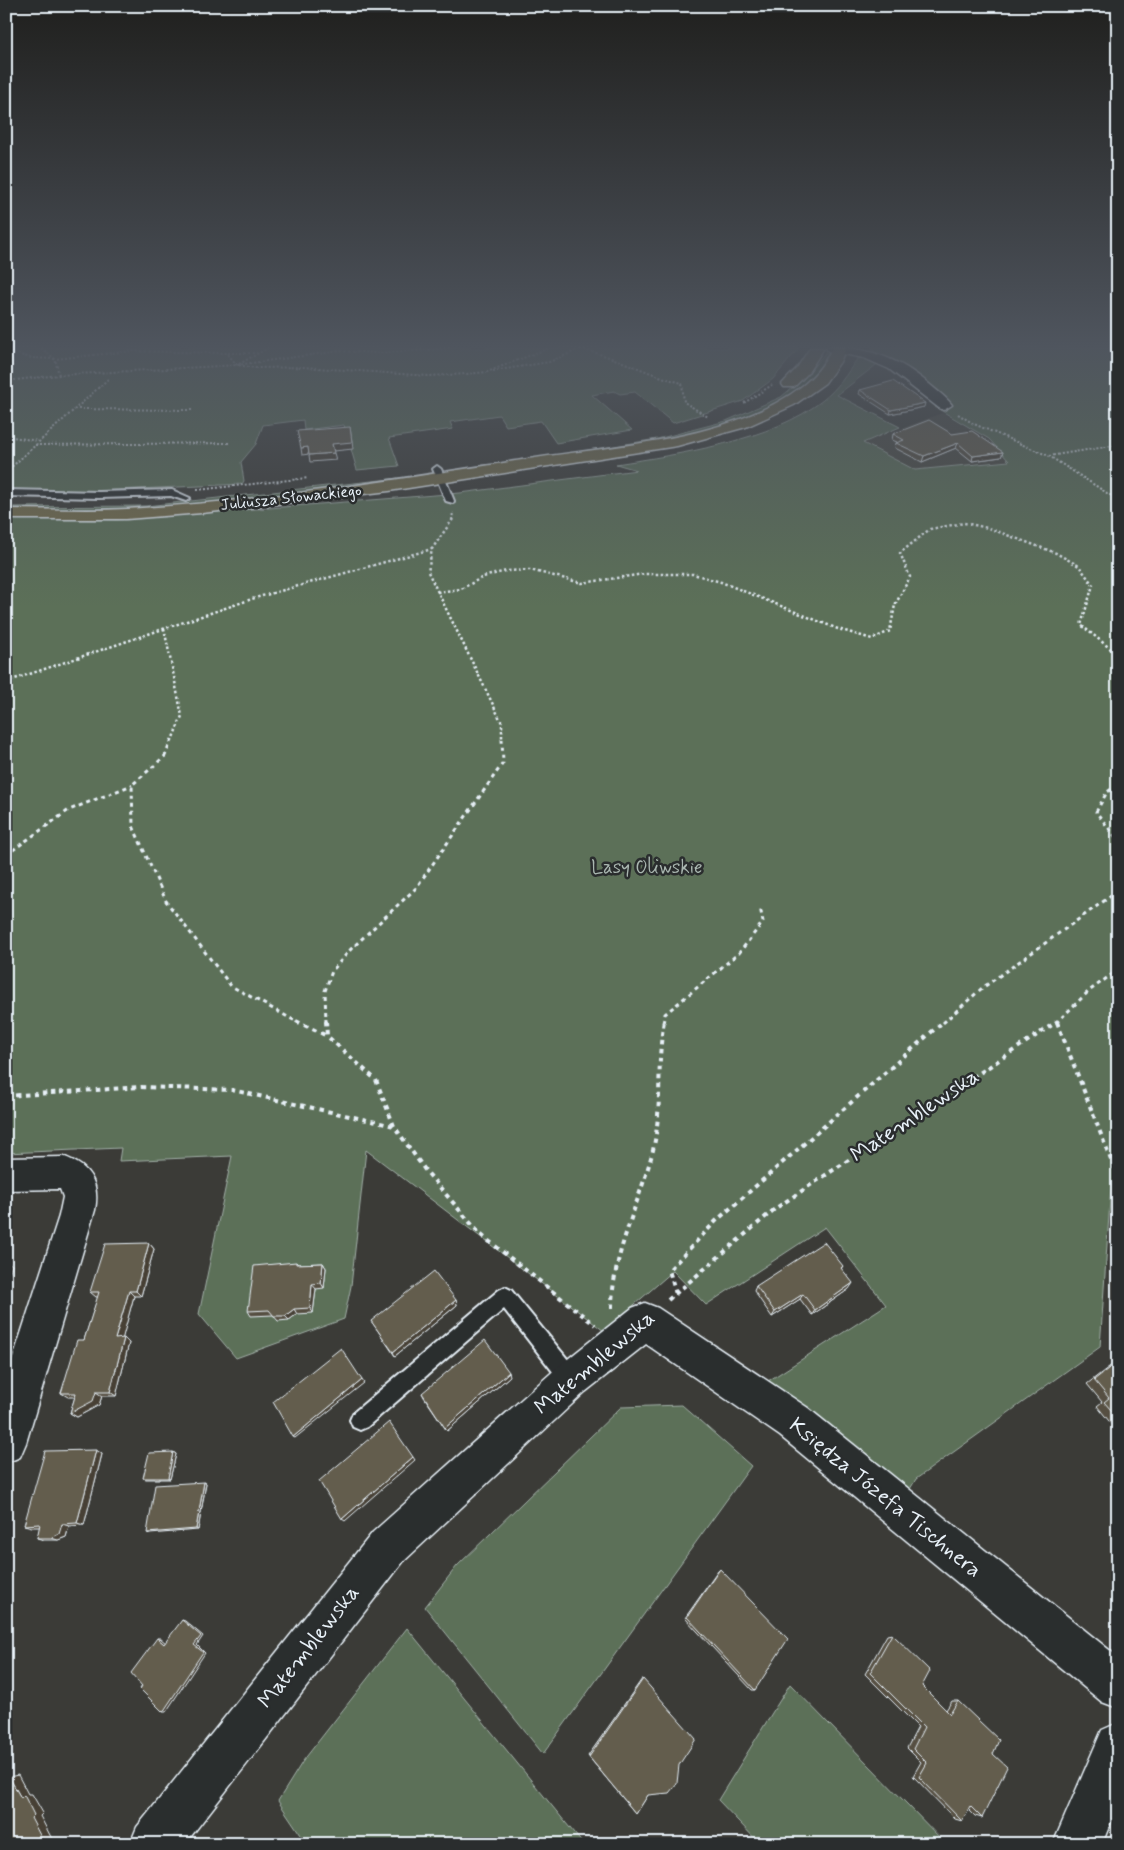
<svg xmlns="http://www.w3.org/2000/svg" width="1124" height="1850" viewBox="0 0 1124 1850" font-family="Mynerve,sans-serif">
<style>
.built{fill:#4a4842}
.green{fill:#5c6f59;stroke:#a2b0a8}
.lines{fill:none;stroke-linecap:round;stroke-linejoin:round}
.lane-casing{stroke:#e8f1f8;stroke-width:4}
.street-casing{stroke:#e8f1f8;stroke-width:3}
.primary-casing{stroke:#e8f1f8;stroke-width:3}
.path-far3{stroke:#e8f1f8;stroke-width:2;stroke-dasharray:2 2;stroke-linecap:butt}
.path-far2{stroke:#e8f1f8;stroke-width:2.5;stroke-dasharray:2.5 2.5;stroke-linecap:butt}
.path-far1{stroke:#e8f1f8;stroke-width:3;stroke-dasharray:4 4;stroke-linecap:butt}
.path{stroke:#e8f1f8;stroke-width:4;stroke-dasharray:4.5 4.5;stroke-linecap:butt}
.lane{fill:#2a2d2e;fill-rule:evenodd}
.street{fill:#2a2d2e;fill-rule:evenodd}
.primary{fill:#736c4b;fill-rule:evenodd}
.wall{fill:#565042;stroke:#e8f1f8}
.shaded-wall{fill:#464136;stroke:#e8f1f8}
.building{fill:#645d4d;stroke:#e8f1f8}
.labels{text-anchor:middle;dominant-baseline:central;stroke-width:5;stroke-linejoin:round;paint-order:stroke}
.far-street-label{font-size:16px;fill:#e8f1f8;stroke:#2a2d2e}
.park-label{font-size:19px;fill:#a9b6b0;stroke:#2a2d2e}
.near-street-label{font-size:22px;fill:#e8f1f8;stroke:#2a2d2e}
</style>
<rect width="100%" height="100%" fill="#3b3b37"/>
<filter id="ink" filterUnits="userSpaceOnUse"><feTurbulence type="fractalNoise" baseFrequency=".02" numOctaves="2"/><feDisplacementMap in="SourceGraphic" scale="10" xChannelSelector="R" yChannelSelector="G"/><feConvolveMatrix kernelMatrix="1 2 1 2 8 2 1 2 1" color-interpolation-filters="sRGB"/></filter>
<g filter="url(#ink)">
<!-- built -->
<polygon class="built" points="942,413 989,439 1009,461 915,470 863,443"/>
<!-- green -->
<g class="green">
<polygon points="6,348 799,348 773,379 743,401 673,423 635,392 620,394 614,391 592,395 632,430 556,443 541,421 506,426 499,415 450,422 453,429 389,438 399,466 357,470 344,425 304,430 303,420 263,425 256,444 241,462 244,481 242,484 94,491 6,489"/>
<path d="M871,348H1118V1176L1111,1186L1100,1347L916,1479L907,1494L765,1383L886,1305L825,1227L706,1305L673,1271L604,1331L366,1150L351,1286L344,1319L236,1358L199,1314L232,1156L119,1161L121,1148L6,1153V519L117,520L460,493L637,470L616,464C680,454 772,441 823,400C838,388 847,374 857,359L867,358L880,362L837,395L900,427L863,443L915,470L1009,461L989,439L935,407L941,400L896,362L875,353Z"/>
<path d="M825,353H828C819,369 809,382 794,393C736,432 660,441 593,451C550,457 508,463 465,470L657,439L726,421L781,397L807,375Z"/>
<path d="M426,475C322,491 217,506 113,510C77,511 42,509 6,509V507L146,506Z"/>
<polygon points="682,1405 751,1466 543,1754 425,1607 457,1566 621,1407"/>
<polygon points="407,1628 583,1844 307,1844 278,1801 303,1761"/>
<polygon points="790,1684 946,1844 760,1844 718,1800"/>
</g>
<g class="lines">
<!-- lane casing -->
<g class="lane-casing">
<g id="lane">
<polygon points="437,466 441,469 454,501 453,503 446,501 433,469"/>
<polygon points="6,490 99,492 172,490 190,498 186,501 171,496 99,498 6,496"/>
<polygon points="505,1287 511,1290 578,1372 581,1379 578,1386 571,1389 564,1386 504,1309 367,1427 360,1430 353,1427 350,1420 353,1413 499,1290"/>
</g>
</g>
<!-- street casing -->
<g class="street-casing">
<g id="street">
<path d="M826,348C866,346 898,358 929,384C936,390 946,397 952,405L944,410L939,408L889,369L864,358L828,351Z"/>
<path d="M65,1157C90,1167 100,1183 95,1210L26,1443L20,1457L6,1463V1380L59,1216L63,1197L60,1189L6,1190V1158Z"/>
<polygon points="645,1303 658,1308 808,1408 1118,1657 1118,1708 1102,1702 780,1436 646,1344 585,1392 403,1562 185,1844 130,1844 137,1827 373,1532 559,1366 632,1308"/>
<polygon points="1118,1723 1118,1804 1102,1844 1053,1844 1102,1730"/>
</g>
</g>
<!-- primary casing -->
<g class="primary-casing">
<g id="primary">
<polygon points="810,348 824,348 807,374 794,387 784,387 782,384 797,368"/>
<path d="M832,348H846L840,362L825,383L794,405L746,427L677,446L389,491L202,513L126,519H6V509C46,509 87,511 127,509C260,502 392,480 522,460C591,449 669,444 735,421C773,407 815,387 832,348Z"/>
</g>
</g>
<!-- path-far3 -->
<g class="path-far3">
<polyline points="41,348 55,359 59,375"/>
<path d="M580,349C615,356 647,374 682,383L684,402L708,417"/>
<polyline points="6,351 32,358 55,359 131,351 227,353 237,365 256,368 303,367 429,376 466,374 487,372 549,348"/>
<polyline points="228,353 257,353"/>
<polyline points="239,364 268,348"/>
<polyline points="493,371 549,362 580,349"/>
<polyline points="6,381 59,375 237,365 339,351 382,353 450,348"/>
<polyline points="744,403 772,385"/>
<polyline points="78,409 192,410"/>
<polyline points="958,414 974,424 1049,456 1118,500"/>
<polyline points="6,436 38,441"/>
<polyline points="35,445 229,443"/>
<polyline points="1049,456 1118,445"/>
<polyline points="6,472 108,379"/>
<polyline points="197,490 308,478"/>
<polyline points="452,520 453,512"/>
</g>
<!-- path-far2 -->
<g class="path-far2">
<polyline points="453,519 432,549 428,572 502,723 502,740"/>
<polyline points="437,592 461,589 483,577 506,571 530,570 582,583 644,574 693,574 721,582 838,629 872,639 890,631 895,605 910,577 900,553 930,529 964,523 988,528 1056,553 1079,566 1093,585 1081,625 1117,654 1118,658"/>
<polyline points="164,628 182,716 172,740"/>
<polyline points="6,682 255,598 432,549"/>
</g>
<!-- path-far1 -->
<g class="path-far1">
<polyline points="172,739 165,756 132,785 133,826 166,901 231,986 299,1023"/>
<polyline points="1118,785 1107,792 1096,812 1118,840"/>
<polyline points="6,855 69,810 132,785"/>
<polyline points="326,1023 325,991 332,971 351,949 416,888 503,763 502,739"/>
<polyline points="663,1023 665,1014 739,953 763,922 760,907"/>
<polyline points="943,1023 981,989 1118,891"/>
<polyline points="1056,1023 1089,991 1118,970"/>
</g>
<!-- path -->
<g class="path">
<polyline points="296,1021 327,1036"/>
<polyline points="326,1021 327,1036 376,1080 394,1126 425,1170 480,1234 595,1325"/>
<polyline points="1057,1022 1118,1178"/>
<polyline points="6,1096 141,1087 232,1090 394,1126"/>
<polyline points="676,1294 669,1270 716,1221 944,1021"/>
<polyline points="668,1300 776,1208 1058,1021"/>
<path d="M612,1308C612,1254 640,1202 653,1150C663,1107 656,1064 664,1021"/>
</g>
<!-- lane -->
<use href="#lane" class="lane"/>
<!-- street -->
<use href="#street" class="street"/>
<!-- primary -->
<use href="#primary" class="primary"/>
</g>
<!-- wall -->
<g class="wall">
<polygon points="860,390 924,407 890,414 859,394"/>
<polygon points="893,434 952,434 1003,452 1001,457 972,461 956,448 922,462 895,448 896,443 897,442 892,440"/>
<polygon points="149,1243 154,1249 141,1296 134,1296 122,1339 129,1343 116,1396 102,1396 99,1405 77,1417 70,1413 75,1397 68,1397 61,1393 84,1340 98,1297 96,1297 90,1292"/>
<polygon points="296,1262 298,1264 323,1263 326,1268 324,1288 316,1289 313,1313 297,1314 289,1320 278,1321 273,1315 251,1316 248,1311"/>
<polygon points="843,1266 841,1269 849,1289 812,1315 800,1299 772,1317 754,1291 756,1286"/>
<polygon points="456,1300 457,1305 395,1356 374,1325 371,1321"/>
<polygon points="1118,1360 1118,1424 1113,1426 1097,1406 1102,1402 1087,1384"/>
<polygon points="510,1376 447,1431 424,1397 422,1393"/>
<polygon points="96,1450 102,1454 84,1525 69,1526 66,1537 58,1540 44,1540 37,1538 40,1527 32,1527 24,1525"/>
<polygon points="173,1452 176,1454 170,1479 146,1479 143,1478"/>
<polygon points="204,1482 206,1483 198,1530 150,1534 147,1533"/>
<polygon points="720,1569 755,1690 752,1690 685,1618 718,1571"/>
<polygon points="892,1634 922,1686 946,1710 952,1701 958,1701 993,1754 982,1818 975,1816 968,1809 962,1821 955,1819 913,1776 921,1762 907,1748 918,1727 865,1674 887,1635"/>
<polygon points="642,1679 643,1679 648,1795 636,1814 588,1756"/>
</g>
<!-- shaded-wall -->
<g class="shaded-wall">
<polygon points="925,403 924,407 890,414 891,410"/>
<polygon points="350,427 353,449 334,451 332,444"/>
<polygon points="958,443 956,448 922,462 924,456"/>
<polygon points="308,447 309,454 302,455 301,448"/>
<polygon points="1003,452 1001,457 972,461 973,456"/>
<polygon points="334,453 336,460 310,462 309,455"/>
<polygon points="149,1243 154,1249 141,1296 136,1291"/>
<polygon points="6,1250 9,1253 8,1262 12,1265 6,1283"/>
<polygon points="323,1263 326,1268 324,1288 321,1283"/>
<polygon points="853,1283 849,1289 812,1315 815,1310"/>
<polygon points="312,1284 316,1289 313,1313 310,1308"/>
<polygon points="129,1291 134,1296 121,1344 115,1339"/>
<polygon points="803,1294 800,1299 772,1317 775,1312"/>
<polygon points="456,1300 457,1305 395,1356 393,1352"/>
<polygon points="294,1309 297,1314 289,1320 285,1316"/>
<polygon points="124,1338 129,1343 116,1396 110,1392"/>
<polygon points="509,1372 510,1376 447,1431 445,1428"/>
<polygon points="362,1380 364,1383 295,1438 293,1437"/>
<polygon points="96,1392 102,1396 99,1405 77,1417 70,1413"/>
<polygon points="96,1450 102,1454 84,1525 77,1523"/>
<polygon points="173,1452 176,1454 170,1479 168,1478"/>
<polygon points="413,1457 415,1460 345,1521 342,1519"/>
<polygon points="204,1482 206,1483 198,1530 196,1529"/>
<polygon points="62,1524 69,1526 66,1537 58,1540 51,1538"/>
<polygon points="182,1620 185,1621 203,1636 197,1645 205,1653 166,1712 163,1712"/>
<polygon points="157,1638 160,1638 167,1644 164,1644"/>
<polygon points="18,1775 28,1794 32,1794 43,1813 40,1816 52,1839 48,1844 41,1844 21,1798 9,1777"/>
</g>
<!-- building -->
<g class="building">
<polygon points="893,381 925,403 891,410 860,390"/>
<polygon points="929,420 952,434 972,431 1003,452 973,456 958,443 924,456 896,443 904,440 893,434"/>
<polygon points="350,427 352,442 332,444 334,453 309,455 308,447 301,448 297,431"/>
<polygon points="824,1242 843,1266 841,1268 853,1283 815,1310 803,1294 775,1312 756,1286"/>
<polygon points="149,1243 136,1291 129,1291 115,1339 124,1338 110,1392 96,1392 93,1401 70,1413 76,1393 61,1393 77,1340 84,1340 99,1292 90,1292 105,1244"/>
<polygon points="296,1262 296,1264 323,1263 321,1283 312,1284 310,1308 294,1309 285,1316 274,1316 269,1310 248,1311 254,1266"/>
<polygon points="434,1271 456,1300 393,1352 371,1321"/>
<polygon points="485,1340 509,1372 445,1428 422,1393"/>
<polygon points="341,1348 362,1380 293,1437 273,1402"/>
<polygon points="1118,1361 1118,1418 1104,1402 1109,1398 1094,1380"/>
<polygon points="389,1422 413,1457 342,1519 319,1481"/>
<polygon points="96,1450 77,1523 62,1524 59,1534 51,1538 37,1538 40,1524 24,1525 45,1451"/>
<polygon points="173,1452 168,1478 143,1478 149,1453"/>
<polygon points="204,1482 196,1529 147,1533 155,1485"/>
<polygon points="720,1569 788,1639 755,1690 687,1617"/>
<polygon points="182,1620 201,1636 194,1645 203,1652 163,1712 140,1689 142,1686 131,1673 157,1638 164,1644"/>
<polygon points="892,1634 930,1671 922,1686 950,1714 958,1701 999,1740 993,1754 1007,1767 982,1818 970,1806 962,1821 919,1777 927,1763 913,1749 924,1727 870,1673"/>
<polygon points="643,1679 696,1739 679,1765 677,1783 669,1793 648,1795 636,1814 589,1757"/>
<polygon points="9,1777 21,1798 24,1795 34,1815 31,1818 43,1841 41,1844 6,1844 6,1780"/>
</g>
</g>
<!-- sky -->
<linearGradient id="sky" x2="0" y2="1"><stop stop-color="#20201e"/><stop offset="0.57" stop-color="#4f555e"/><stop offset="1" stop-color="#4f555e" stop-opacity="0"/></linearGradient>
<rect width="1124" height="607" fill="url(#sky)"/>
<g class="labels">
<!-- far-street labels -->
<g class="far-street-label">
<text transform="translate(291 498) rotate(-6)">Juliusza Słowackiego</text>
</g>
<!-- park labels -->
<g class="park-label">
<text x="647" y="867">Lasy Oliwskie</text>
</g>
<!-- near-street labels -->
<g class="near-street-label">
<text transform="translate(915 1116) rotate(-34)">Matemblewska</text>
<text transform="translate(595 1363) rotate(-40)">Matemblewska</text>
<text transform="translate(885 1498) rotate(39)">Księdza Józefa Tischnera</text>
<text transform="translate(309 1647) rotate(-52)">Matemblewska</text>
</g>
</g>
<!-- margin -->
<rect width="1124" height="1850" fill="none" stroke="#2a2d2e" stroke-width="25"/>
<rect x="12" y="12" width="1099" height="1825" fill="none" stroke="#e8f1f8" stroke-width="2" filter="url(#ink)"/>
</svg>
